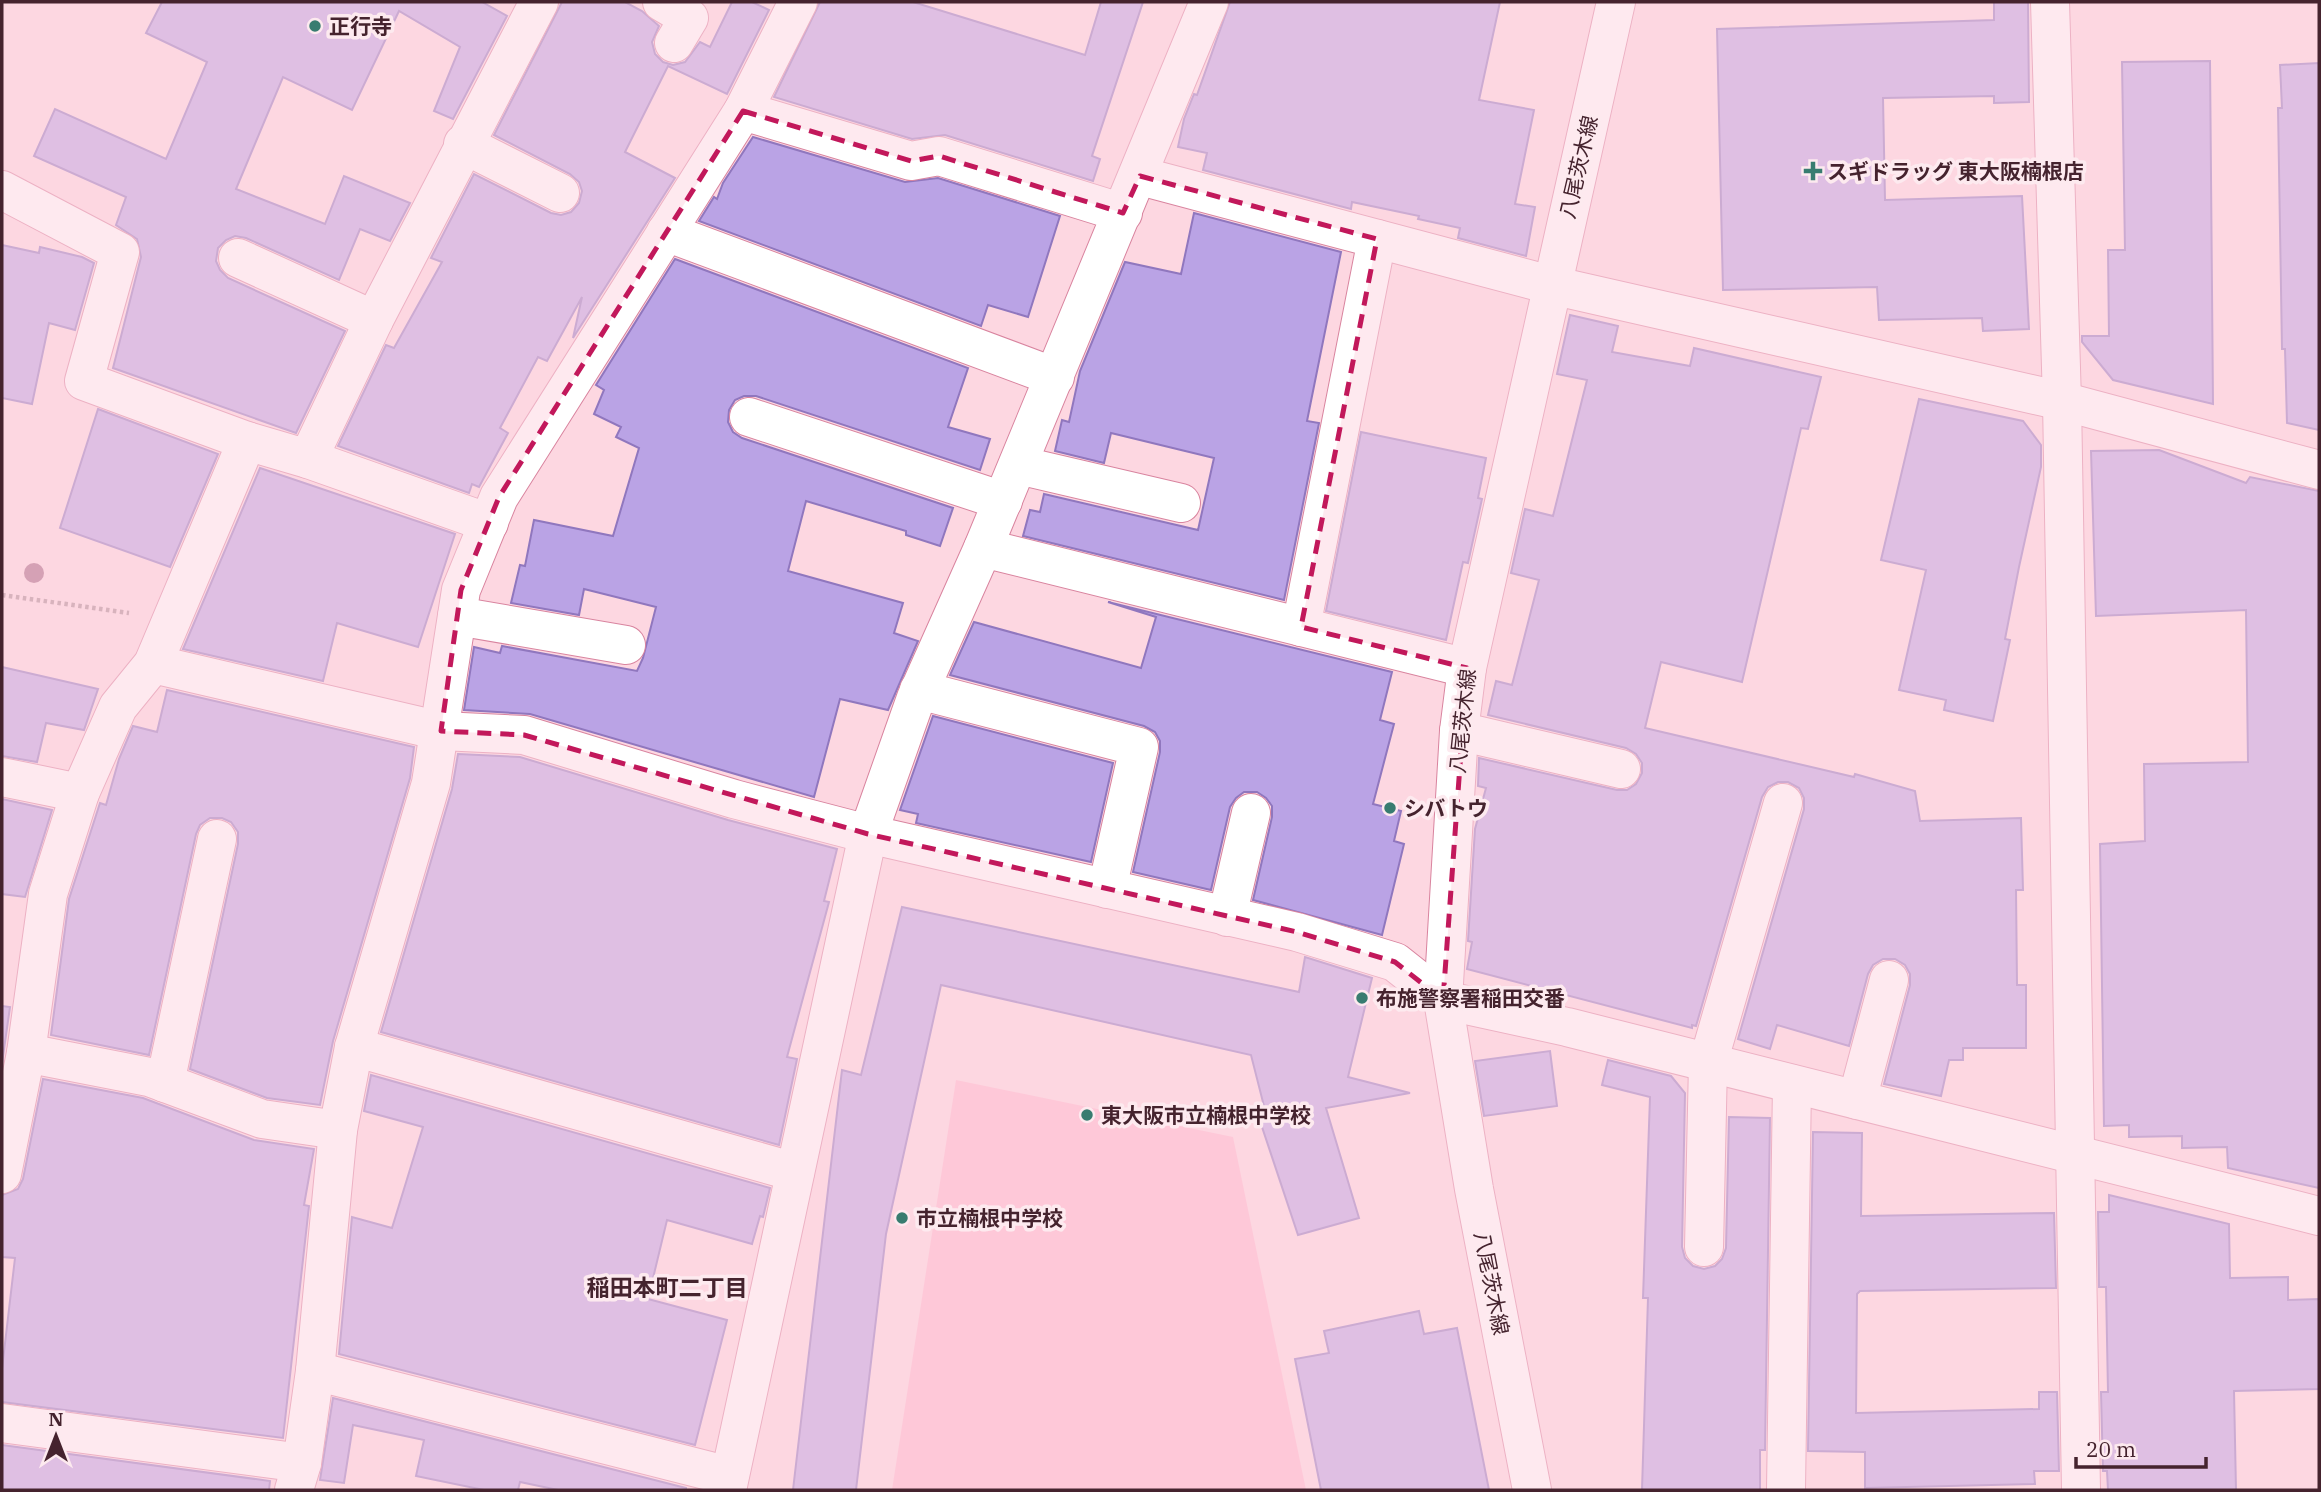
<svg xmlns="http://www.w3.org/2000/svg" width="2321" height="1492" viewBox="0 0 2321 1492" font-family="'IBM Plex Serif','Noto Sans JP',serif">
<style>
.green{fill:#feb7cc}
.building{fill:#baa3e5;stroke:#9077be;stroke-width:2}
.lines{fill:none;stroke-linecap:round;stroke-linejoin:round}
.minor-casing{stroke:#d9849f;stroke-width:40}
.major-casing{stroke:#d9849f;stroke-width:40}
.path{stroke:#ab8791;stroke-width:4.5;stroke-dasharray:3.5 3.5;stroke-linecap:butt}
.minor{stroke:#fff;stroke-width:38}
.major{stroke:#fff;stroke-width:38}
.tree{fill:#a5617f}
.marked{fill:none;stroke:#c2185b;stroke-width:5;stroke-dasharray:14 9;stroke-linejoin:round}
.poi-dot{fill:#387c70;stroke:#fdeaef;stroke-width:2.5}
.labels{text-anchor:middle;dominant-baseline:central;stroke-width:7;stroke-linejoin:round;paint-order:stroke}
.poi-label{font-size:21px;font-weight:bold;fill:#45232e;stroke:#fdeaef;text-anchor:start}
.street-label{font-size:21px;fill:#45232e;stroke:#fdeaef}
.neighbourhood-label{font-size:23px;font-weight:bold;fill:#45232e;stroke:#fdeaef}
</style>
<rect width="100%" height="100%" fill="#fdd7e1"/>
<!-- green -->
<polygon class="green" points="956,1080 1233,1137 1306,1490 892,1490"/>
<!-- building -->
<g class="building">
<polygon points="162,2 482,2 507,16 453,119 434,111 460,47 399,11 352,110 283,77 236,189 325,224 344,176 410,203 390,241 360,229 339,280 246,238 235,236 226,240 218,248 216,261 220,270 228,278 345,331 296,433 113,368 141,257 137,239 116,225 126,197 34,156 55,109 166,159 207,62 146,33"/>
<polygon points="562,2 625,2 642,11 659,26 652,42 655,54 663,62 673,65 685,62 700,42 710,47 732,2 752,2 769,10 727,94 668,66 625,152 675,178 573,338 582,297 547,361 538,357 500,428 508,433 479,487 472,484 469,493 338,446 386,345 394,348 442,262 431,258 474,174 551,213 561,215 571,212 579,203 582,191 579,182 570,174 494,135"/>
<polygon points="820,2 913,2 1085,55 1101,2 1143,2 1092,156 1100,159 1093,181 945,135 912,139 774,97"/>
<polygon points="1230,2 1500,2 1479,100 1534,110 1515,204 1535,207 1526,256 1458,238 1460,228 1418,219 1419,216 1352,202 1351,209 1203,170 1207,153 1178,147 1184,119 1194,94 1197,95"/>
<polygon points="1994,2 2028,2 2029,102 1994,103 1994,96 1883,98 1885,200 2022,196 2029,329 1983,331 1982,318 1879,320 1877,287 1723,290 1717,29 1994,20"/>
<polygon points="2210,61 2213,404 2113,380 2082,342 2082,336 2109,336 2108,250 2125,250 2122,62"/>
<polygon points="2319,63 2319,430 2287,423 2285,349 2282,349 2278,108 2282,108 2280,65"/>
<polygon points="753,137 905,182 938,178 1060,216 1028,317 988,305 981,326 699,221 714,197 717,199 723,183"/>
<polygon points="1194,213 1341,252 1307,421 1319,423 1284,600 1023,536 1030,510 1040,512 1044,494 1198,530 1214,458 1111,433 1104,463 1055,451 1062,420 1069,422 1080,371 1125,262 1181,274"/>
<polygon points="2,245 39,253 40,247 82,257 94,263 75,330 49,323 32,404 2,398"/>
<polygon points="675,259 968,368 948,427 990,439 980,470 756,396 744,396 735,400 729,410 728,422 733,432 742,438 953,508 940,546 906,535 906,531 806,501 788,571 903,603 894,633 918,641 888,710 840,699 814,797 530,714 464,710 474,647 500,653 502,646 637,671 643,658 656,607 584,589 579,615 511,603 520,565 525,566 534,520 613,536 639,448 616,437 621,427 594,414 604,390 596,385"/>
<polygon points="1570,315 1618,326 1612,352 1690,366 1694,348 1821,377 1808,429 1801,428 1742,682 1661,662 1645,728 1854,777 1855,774 1915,791 1920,821 2021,818 2023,890 2016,890 2017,985 2026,985 2026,1048 1963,1048 1963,1060 1949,1060 1941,1096 1884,1084 1910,985 1910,974 1905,965 1895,959 1883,959 1873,965 1868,974 1849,1046 1777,1025 1770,1049 1738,1039 1804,809 1804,798 1799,788 1788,782 1778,782 1768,787 1762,797 1696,1026 1692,1025 1692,1028 1467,969 1472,942 1468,941 1475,829 1486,788 1478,786 1479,758 1617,790 1627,790 1636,784 1642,773 1642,763 1636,754 1626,748 1488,715 1496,681 1512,685 1539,580 1511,573 1525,509 1553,516 1587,380 1557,374"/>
<polygon points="1919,399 2023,421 2041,445 2041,467 2019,567 2005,639 2010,640 1993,721 1944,710 1946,700 1899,690 1926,570 1881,560"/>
<polygon points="98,409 218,454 170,567 60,528"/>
<polygon points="1361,432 1486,458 1478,498 1482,499 1468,563 1463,562 1446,640 1326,611"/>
<polygon points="2159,450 2246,483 2250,477 2319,491 2319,1188 2228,1168 2227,1147 2182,1148 2182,1136 2129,1137 2129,1125 2104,1126 2100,844 2145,841 2144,764 2248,762 2246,610 2096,616 2091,451"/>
<polygon points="260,468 455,534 418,647 337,623 323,681 183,649"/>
<polygon points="1108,602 1392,672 1380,720 1394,724 1373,804 1401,811 1394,841 1404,844 1382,935 1253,900 1272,817 1272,806 1266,798 1257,792 1244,792 1236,798 1230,807 1211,890 1133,872 1160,752 1160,741 1155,732 1144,726 950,675 974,622 1141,668 1156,617"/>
<polygon points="2,667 98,689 84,730 46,723 37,762 2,756"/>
<polygon points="167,690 414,747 410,778 333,1041 320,1105 267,1098 190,1069 238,844 238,832 231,822 222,818 210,818 200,825 196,834 149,1055 51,1035 69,899 100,803 106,805 119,759 133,726 157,732"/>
<polygon points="933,716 1113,763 1091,862 916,823 918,814 900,810"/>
<polygon points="458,754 520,757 728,820 837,849 824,901 829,902 787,1057 797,1059 779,1145 381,1032 452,789"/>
<polygon points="2,799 52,810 25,897 2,894"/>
<polygon points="902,907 1299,992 1305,957 1372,978 1348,1077 1410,1093 1326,1108 1359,1218 1298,1235 1259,1118 1266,1114 1251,1055 941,985 886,1234 856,1490 793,1490 842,1070 861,1075"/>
<polygon points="2,1006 10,1007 2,1063"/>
<polygon points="1550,1051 1557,1106 1484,1116 1475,1061"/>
<polygon points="1608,1060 1671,1076 1685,1093 1682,1247 1685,1258 1693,1266 1704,1269 1715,1266 1722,1259 1726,1248 1729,1117 1770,1118 1765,1450 1760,1450 1760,1490 1642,1490 1648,1298 1643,1298 1650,1097 1602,1085"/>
<polygon points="371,1075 770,1188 763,1217 760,1216 752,1244 667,1220 648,1299 727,1320 695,1445 339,1354 352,1217 392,1228 423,1127 364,1111"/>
<polygon points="43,1079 143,1098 254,1140 314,1149 304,1205 309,1206 283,1438 2,1402 2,1369 15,1258 2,1257 2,1195 18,1189 23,1179"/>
<polygon points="1813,1132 1862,1133 1861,1216 2054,1213 2056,1288 1860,1291 1857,1294 1856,1413 2039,1409 2039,1392 2057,1392 2059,1471 2034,1471 2035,1484 1865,1488 1865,1452 1808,1451"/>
<polygon points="2109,1195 2229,1224 2230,1278 2288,1277 2288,1300 2319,1299 2319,1389 2234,1391 2236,1490 2108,1490 2107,1471 2103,1471 2101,1392 2108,1392 2106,1287 2099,1287 2098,1212 2109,1212"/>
<polygon points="1419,1311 1424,1334 1457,1328 1489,1490 1321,1490 1295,1359 1329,1353 1324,1331"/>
<polygon points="333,1398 686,1488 686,1490 558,1490 520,1482 518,1490 484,1490 416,1476 424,1440 353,1425 344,1483 320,1480"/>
<polygon points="2,1445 270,1481 269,1490 2,1490"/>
</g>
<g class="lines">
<!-- minor casing -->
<g class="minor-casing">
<g id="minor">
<polyline points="662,2 689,18 674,43"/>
<polyline points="2050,2 2062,401 2081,1490"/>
<polyline points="743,111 911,161 939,156 1123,213"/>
<polyline points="463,144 560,193"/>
<polyline points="1140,176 1551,285 2062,401 2319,470"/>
<polyline points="2,190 120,252 84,381 247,441 308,459 374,320 539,2"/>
<polyline points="666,232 1055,377"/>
<polyline points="238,258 374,320"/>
<polyline points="749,417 1003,501"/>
<polyline points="308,459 489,523"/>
<polyline points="1018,465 1181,503"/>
<polyline points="983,548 1467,668"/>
<polyline points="457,616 626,645"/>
<polyline points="1301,627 1377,239"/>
<polyline points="153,664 441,731 524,735 734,799 868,834 1297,932 1395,962 1443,1000 1567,1027 2319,1216"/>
<polyline points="919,690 1139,747 1107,889"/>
<polyline points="1459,731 1621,769"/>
<polyline points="2,777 80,793"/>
<polyline points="1227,917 1251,813"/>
<polyline points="354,1047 795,1172"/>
<polyline points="26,1053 149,1077 262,1119 338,1130"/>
<polyline points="165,1083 217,839"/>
<polyline points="1857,1100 1889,980"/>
<polyline points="2,1174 26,1053 48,894 80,793 118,707 153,664 247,441"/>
<polyline points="1704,1247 1708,1063 1783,803"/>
<polyline points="315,1371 729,1476"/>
<polyline points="2,1423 302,1463"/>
<polyline points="294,1490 302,1463 315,1371 338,1130 354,1047 431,783 461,590 499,497 743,111 798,2"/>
<polyline points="727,1490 868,834 916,698 983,548 1209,2"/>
<polyline points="1786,1490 1792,1084"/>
</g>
</g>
<!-- major casing -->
<g class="major-casing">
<polyline id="major" points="1532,1490 1474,1189 1443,1000 1459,731 1467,668 1616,2"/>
</g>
<!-- path -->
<polyline class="path" points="2,595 129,613"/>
<!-- minor -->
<use href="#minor" class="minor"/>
<!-- major -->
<use href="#major" class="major"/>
</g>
<!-- trees -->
<circle class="tree" cx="34" cy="573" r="10"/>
<!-- marked area -->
<path d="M0 0H2321V1492H0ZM743,111L911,161L939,156L1123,213L1140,176L1377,239L1301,627L1467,668L1443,1000L1395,962L1297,932L868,834L524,735L441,731L461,590L499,497Z" fill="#fdd7e1" fill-opacity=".55" fill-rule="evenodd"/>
<path class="marked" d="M743,111L911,161L939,156L1123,213L1140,176L1377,239L1301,627L1467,668L1443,1000L1395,962L1297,932L868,834L524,735L441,731L461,590L499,497Z"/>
<!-- markers -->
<g class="poi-dot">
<circle cx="315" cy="26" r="7"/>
<path d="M1809.5 160.5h7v7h7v7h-7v7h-7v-7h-7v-7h7z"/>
<circle cx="1390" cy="808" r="7"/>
<circle cx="1362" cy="998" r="7"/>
<circle cx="1087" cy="1115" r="7"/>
<circle cx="902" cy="1218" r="7"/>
</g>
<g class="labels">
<!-- poi labels -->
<g class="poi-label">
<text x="329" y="26">正行寺</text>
<text x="1827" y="171">スギドラッグ 東大阪楠根店</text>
<text x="1404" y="808">シバトウ</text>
<text x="1376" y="998">布施警察署稲田交番</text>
<text x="1101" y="1115">東大阪市立楠根中学校</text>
<text x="916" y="1218">市立楠根中学校</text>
</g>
<!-- street labels -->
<g class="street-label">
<text transform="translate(1578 167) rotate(-77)">八尾茨木線</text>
<text transform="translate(1462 721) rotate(-84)">八尾茨木線</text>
<text transform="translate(1492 1283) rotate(79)">八尾茨木線</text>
</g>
<!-- neighbourhood labels -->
<g class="neighbourhood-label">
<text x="667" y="1287">稲田本町二丁目</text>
</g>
</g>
<!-- border -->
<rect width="2321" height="1492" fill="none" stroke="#45232e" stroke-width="7"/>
<!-- north arrow -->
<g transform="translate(56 1436)" stroke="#fdeaef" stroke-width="5" paint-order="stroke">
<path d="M0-5L12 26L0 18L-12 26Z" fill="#45232e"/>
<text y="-10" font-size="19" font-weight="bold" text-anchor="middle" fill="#45232e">N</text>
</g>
<!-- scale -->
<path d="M2076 1457v10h130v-10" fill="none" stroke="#45232e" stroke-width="3.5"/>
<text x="2086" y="1457" font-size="21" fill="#45232e" stroke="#fdeaef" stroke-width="5" paint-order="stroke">20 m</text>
</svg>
